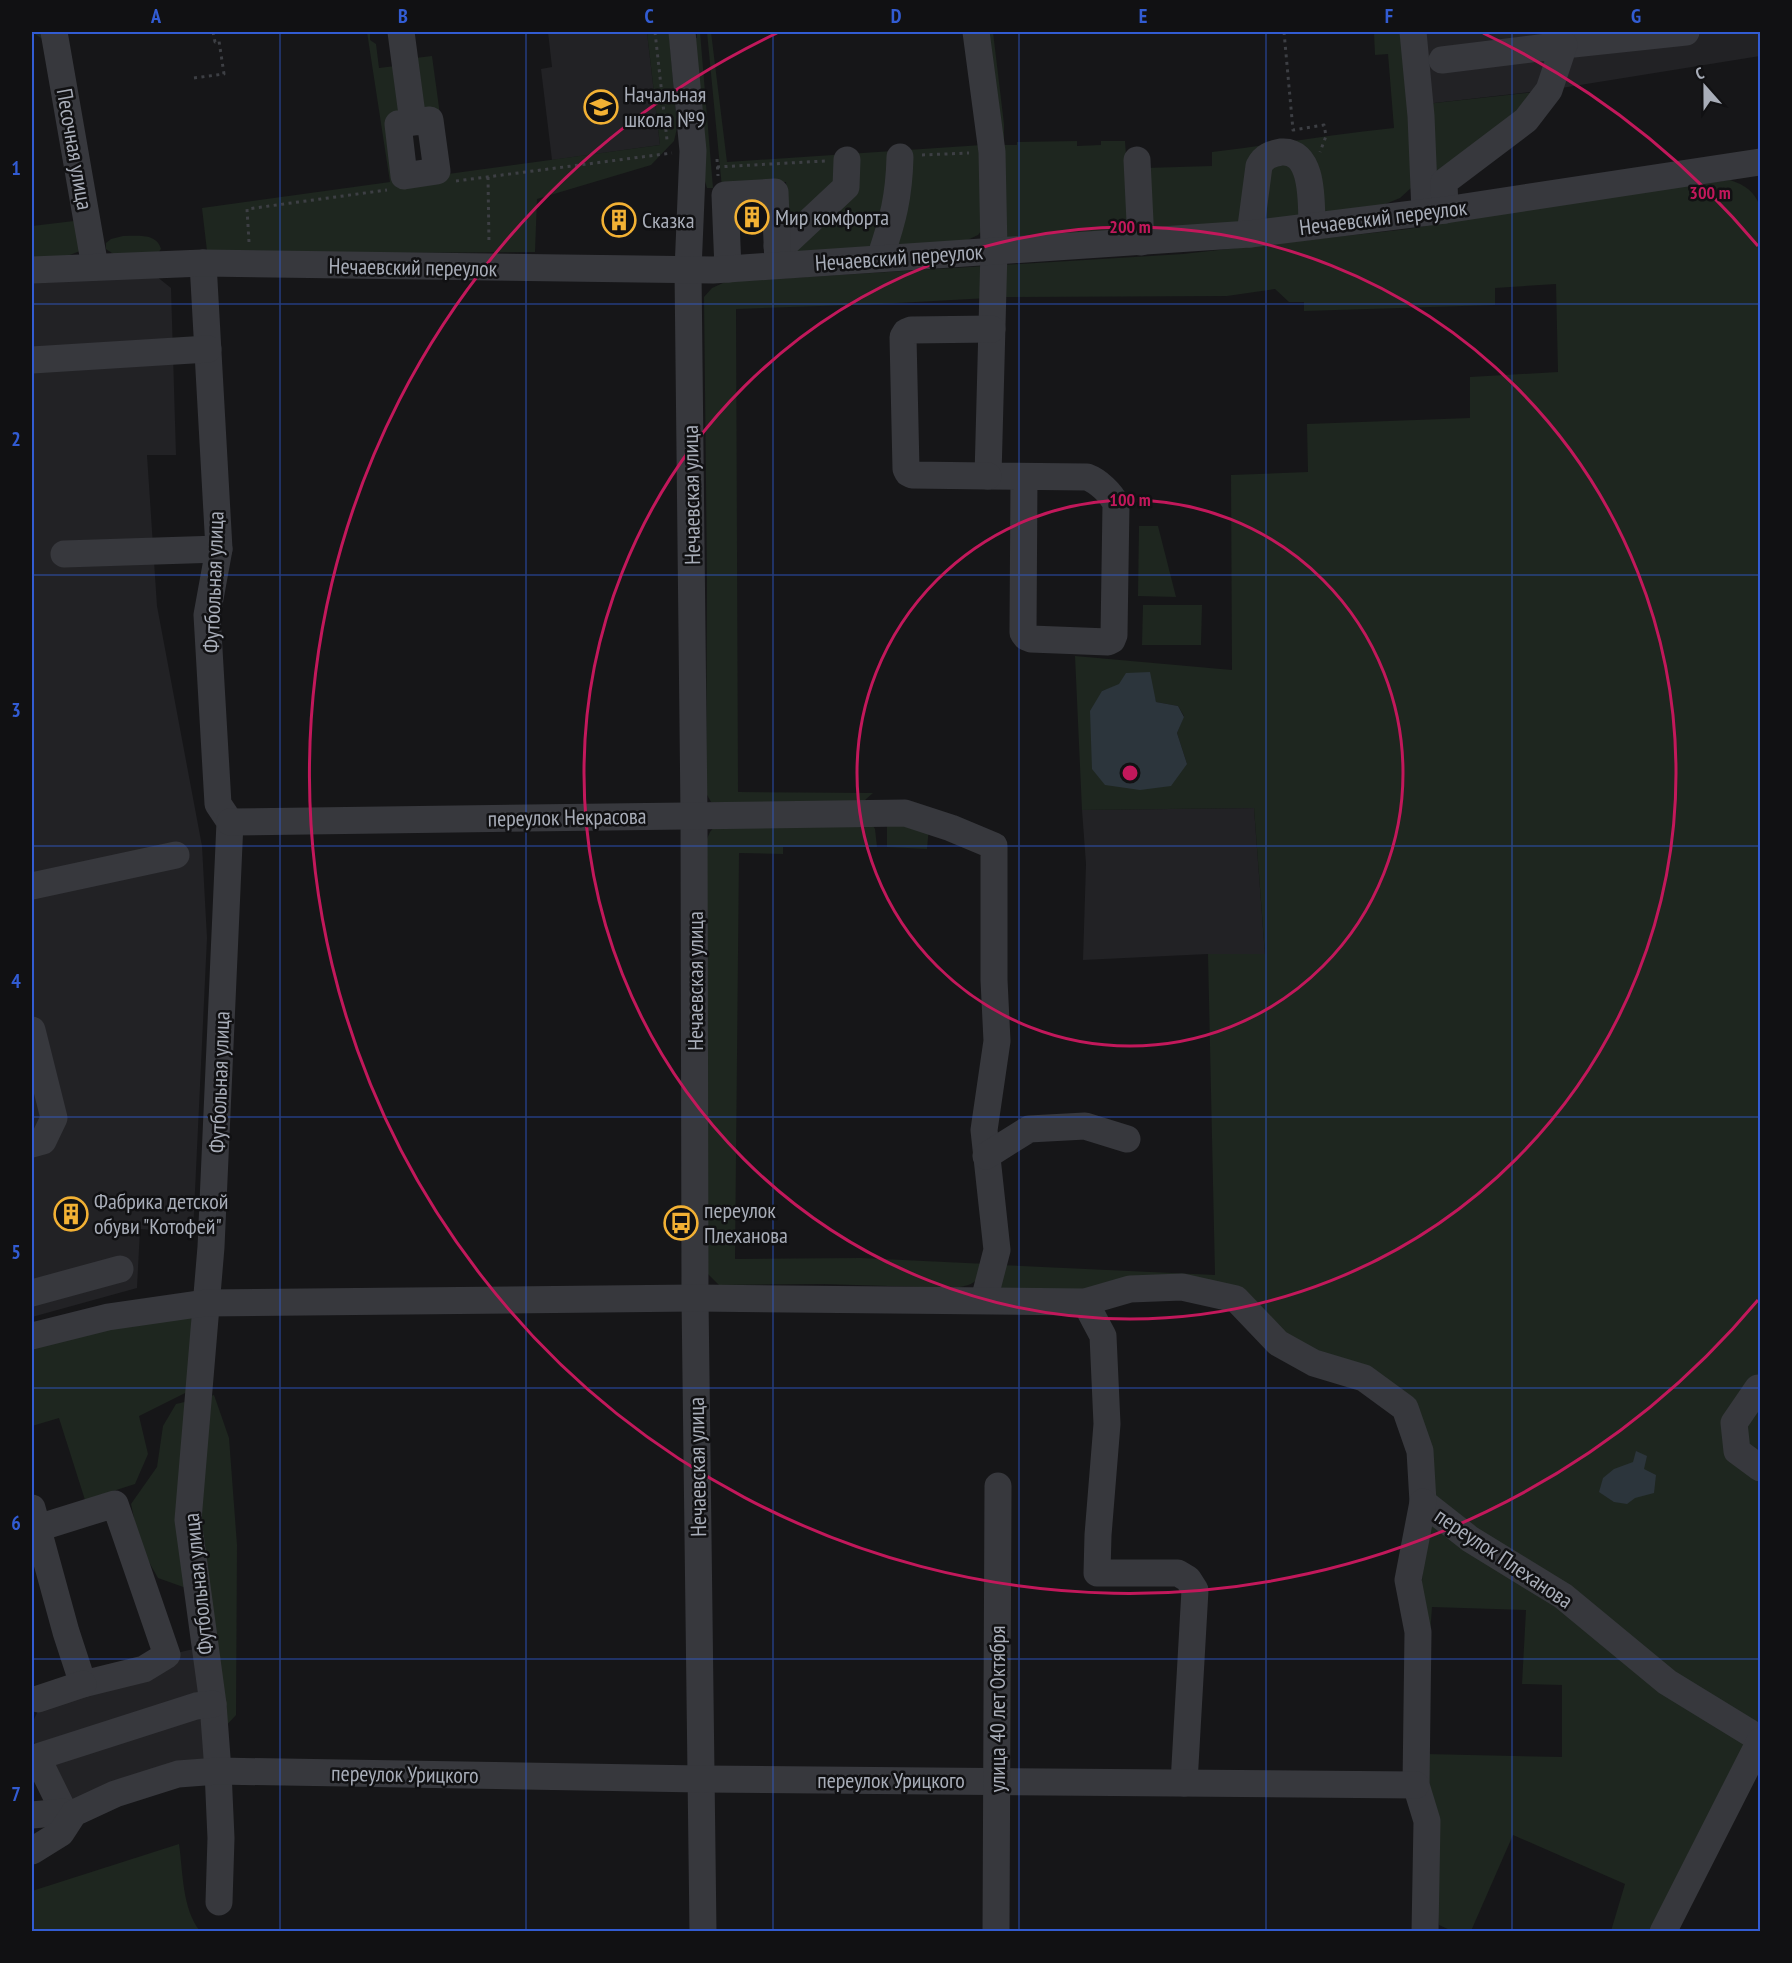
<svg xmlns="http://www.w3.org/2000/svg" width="1792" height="1963" viewBox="0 0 1792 1963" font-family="'PT Sans Narrow',sans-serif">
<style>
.built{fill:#222225}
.green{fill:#1e261f;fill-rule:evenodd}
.water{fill:#2c353c}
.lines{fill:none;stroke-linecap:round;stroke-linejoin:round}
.path{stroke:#3d3f44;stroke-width:3;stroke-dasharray:3 4.5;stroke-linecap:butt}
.minor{stroke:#37383d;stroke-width:27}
.grid{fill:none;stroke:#325cd3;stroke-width:1.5;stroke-opacity:0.55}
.ring{fill:none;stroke:#c2185b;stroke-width:3}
.labels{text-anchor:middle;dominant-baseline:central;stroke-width:5;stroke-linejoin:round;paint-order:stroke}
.poi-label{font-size:22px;fill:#a8adb8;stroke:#111113;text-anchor:start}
.street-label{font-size:22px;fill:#a8adb8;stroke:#111113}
.centre{fill:#c2185b;stroke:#111113;stroke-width:3}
.ring-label{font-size:18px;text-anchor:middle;font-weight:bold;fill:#c2185b;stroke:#111113;stroke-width:5;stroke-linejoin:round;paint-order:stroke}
.neatline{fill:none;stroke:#325cd3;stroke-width:2}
.grid-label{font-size:20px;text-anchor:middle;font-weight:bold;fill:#325cd3}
</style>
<rect width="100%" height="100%" fill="#161618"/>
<!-- built -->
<g class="built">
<polygon points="548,32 647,32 660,145 552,160 541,69 552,67"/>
<polygon points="1419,32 1760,32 1760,56 1549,90 1426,104"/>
<polygon points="156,276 171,288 176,455 147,455 157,606 202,846 207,938 193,1233 140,1229 137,1288 32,1317 32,283"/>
<polygon points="1254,808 1265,955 1208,954 1083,960 1086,864 1082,810"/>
<polygon points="198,1648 205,1761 67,1807 32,1738 32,1723 49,1689 155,1658"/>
</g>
<!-- green -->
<g class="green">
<polygon points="32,32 43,32 80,251 62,258 32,259 32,226 74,221 44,40"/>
<polygon points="367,32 370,32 370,40 376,44 379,68 403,65 402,180 440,175 415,120 407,59 432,56 448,174 660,145 647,32 669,32 677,128 674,141 651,165 537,199 535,252 213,254 207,251 202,208 390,182"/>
<polygon points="697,32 700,32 713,188 707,188 704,178 691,38 697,38"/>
<polygon points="707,32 711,32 727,162 982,145 977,88 968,32 972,32 985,145 986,206 982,230 978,235 963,242 788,252 786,182 737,184 736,188 722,188"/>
<path d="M983,32H993L1004,124V145H1017V142L1077,141V146L1101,145V141H1125L1126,155L1145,168L1212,166V152C1273,145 1333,134 1394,128L1388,54L1375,55L1374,32H1407L1411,188L1400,198L1378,207L1272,222L1007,237L1003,233Z"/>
<polygon points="1544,91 1433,175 1426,104"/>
<path d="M1730,180C1745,185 1754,191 1760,206V1725L1753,1730L1436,1502L1424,1430L1321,1362L1254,1307L1087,1290H997L1000,1265L1215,1275L1208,954H1265L1254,808L1082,810L1075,656L1232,670L1231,475L1308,472L1307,424L1470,418V377L1558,372L1556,284L1495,288V305L1304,311V302H1289L1275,289L1227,296L1007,297L879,304L736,309L738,792L873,793L865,800L843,807L711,802L706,793L707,577L704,297L712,288L725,282L1183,254L1408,229L1541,206ZM1119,685L1151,686L1156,702L1178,706L1184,716L1177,733L1187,764L1102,691Z"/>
<path d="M123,236C137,236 157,233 161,249L157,254L115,255L106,249V243L111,239Z"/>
<polygon points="1139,526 1158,526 1176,597 1138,596"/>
<polygon points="1143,605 1202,605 1201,645 1142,645"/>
<polygon points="887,822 929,827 927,849 887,847"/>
<path d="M872,824L875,829L877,847H783V854L739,853L735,1259L861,1258L987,1264C977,1282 975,1285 954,1288L823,1284L719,1285L708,1274L706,841L710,832L715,826Z"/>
<polygon points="192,1313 189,1391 139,1416 148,1454 135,1484 85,1500 59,1418 32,1426 32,1345"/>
<polygon points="214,1395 229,1438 237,1545 236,1715 222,1730 186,1588 158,1578 140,1546 131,1504 157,1467 163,1426 176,1404"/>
<polygon points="1428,1523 1492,1555 1747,1742 1651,1931 1611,1931 1625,1884 1513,1835 1471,1931 1452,1931 1439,1925 1425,1754 1562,1757 1562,1685 1522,1684 1526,1610 1432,1607 1430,1635 1418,1618"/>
<path d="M179,1844C183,1871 182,1909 200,1931H32V1891Z"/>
</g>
<!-- water -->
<g class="water">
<polygon points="1150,672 1156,702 1178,706 1184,717 1177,733 1187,764 1171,786 1140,790 1105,785 1092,769 1090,711 1102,691 1119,684 1126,673"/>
<polygon points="1636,1451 1647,1456 1644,1469 1656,1475 1654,1493 1635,1498 1627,1504 1614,1502 1599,1492 1603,1478 1614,1469 1633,1462"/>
</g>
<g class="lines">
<!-- path -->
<g class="path">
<polyline points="655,32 667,140"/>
<polyline points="1284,32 1293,130 1324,125 1326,136 1320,152"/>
<polyline points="194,78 224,74 219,41 215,42 213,32"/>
<polyline points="922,155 969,153"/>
<polyline points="717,159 718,176"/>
<polyline points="717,167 825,161"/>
<polyline points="488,177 489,244"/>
<polyline points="456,181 672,153"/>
<polyline points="249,242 247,209 387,190"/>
</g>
<!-- minor -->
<g class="minor">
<polyline points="54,32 95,267"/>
<polyline points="401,32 413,122 398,124 404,176 437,171 430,120 413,122"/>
<polyline points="682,32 693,151 688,270 694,815 695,1298 703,1932"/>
<path d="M976,32L992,152L994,250L988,476L1087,477C1098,481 1111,493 1116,504L1114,635L1112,640L1108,642L1031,639L1026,637L1023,633L1024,477"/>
<polyline points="1413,32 1421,116 1425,212"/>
<polyline points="1568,32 1564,45 1686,32"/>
<polyline points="1442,60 1564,45 1549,90 1526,120 1444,182 1445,210"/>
<polyline points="1137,160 1141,242"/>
<path d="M1250,234L1259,166C1264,156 1271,154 1281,152C1315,149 1311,206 1312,226"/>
<polyline points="777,246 783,246 846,187 847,160"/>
<path d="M880,258C893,220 899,197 900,157"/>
<polyline points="203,263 219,549 207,615 218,804 230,822 211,1247 188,1520 213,1704 218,1771 221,1838 219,1902"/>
<polyline points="728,269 725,195 775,192 778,265"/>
<polyline points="32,270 203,263 713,270 1250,234 1445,210 1760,162"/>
<polyline points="32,360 208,349"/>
<polyline points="988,476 912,475 908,473 906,469 903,337 906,332 911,330 992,329"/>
<polyline points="64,554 219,549"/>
<polyline points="230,822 905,813 951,828 994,846 994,980 997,1041 984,1130 997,1250 984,1300"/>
<polyline points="32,886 176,855"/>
<polyline points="32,1030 54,1118 43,1141 32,1144"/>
<polyline points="986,1156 1029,1129 1085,1126 1127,1139"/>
<polyline points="32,1293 120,1269"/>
<polyline points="1085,1302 1103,1336 1107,1424 1098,1535 1097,1573 1178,1573 1188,1579 1195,1590 1184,1783"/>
<polyline points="32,1336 108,1317 205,1303 695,1298 1085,1302 1130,1289 1182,1287 1236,1299 1278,1343 1314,1363 1364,1378 1405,1408 1420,1451 1423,1502 1470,1539 1563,1596 1667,1682 1760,1739"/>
<polyline points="1760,1389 1758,1388 1734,1423 1737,1451 1760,1468"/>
<polyline points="1423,1502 1408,1580 1418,1632 1416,1785 1427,1821 1425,1932"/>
<polyline points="32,1508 66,1632 83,1684 144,1669 167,1655 115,1504 38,1528"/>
<polyline points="38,1699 83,1684"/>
<polyline points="74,1813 64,1812 37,1757 196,1706 213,1704"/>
<polyline points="32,1815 64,1812"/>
<polyline points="32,1851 61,1833 74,1813 115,1794 178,1774 218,1771 701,1779 1416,1785"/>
<polyline points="996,1932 998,1486"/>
<polyline points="1663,1932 1760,1741"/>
</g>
</g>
<!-- grid -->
<path class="grid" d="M280,32V1932M526,32V1932M773,32V1932M1019,32V1932M1266,32V1932M1512,32V1932M32,304H1760M32,575H1760M32,846H1760M32,1117H1760M32,1388H1760M32,1659H1760"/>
<!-- distance rings -->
<g class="ring">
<circle cx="1130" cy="773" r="273"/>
<circle cx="1130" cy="773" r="546"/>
<path d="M1758 1300A820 820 0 1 1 777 33M1483 33A820 820 0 0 1 1758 246"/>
</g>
<!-- icons -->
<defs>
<g id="school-ring" transform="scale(1.725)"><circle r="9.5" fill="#111113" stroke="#f2b134" stroke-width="1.5"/><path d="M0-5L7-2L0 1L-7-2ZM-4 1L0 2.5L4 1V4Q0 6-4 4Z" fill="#f2b134"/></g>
<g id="building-ring" transform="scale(1.725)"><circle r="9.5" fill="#111113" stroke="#f2b134" stroke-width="1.5"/><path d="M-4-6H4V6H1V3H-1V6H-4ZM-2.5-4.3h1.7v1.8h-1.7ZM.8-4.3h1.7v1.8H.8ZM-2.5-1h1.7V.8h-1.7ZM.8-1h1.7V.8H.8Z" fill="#f2b134"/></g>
<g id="bus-ring" transform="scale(1.725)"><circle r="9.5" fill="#111113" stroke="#f2b134" stroke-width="1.5"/><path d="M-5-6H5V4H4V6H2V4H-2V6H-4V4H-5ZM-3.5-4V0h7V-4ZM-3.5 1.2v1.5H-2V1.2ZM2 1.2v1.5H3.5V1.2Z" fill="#f2b134"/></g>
</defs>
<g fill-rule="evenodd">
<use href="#school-ring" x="601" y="107"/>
<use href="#building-ring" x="752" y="217"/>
<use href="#building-ring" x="619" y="220"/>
<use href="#building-ring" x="71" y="1214"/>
<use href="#bus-ring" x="681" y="1223"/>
</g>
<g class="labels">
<!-- poi labels -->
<g class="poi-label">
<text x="624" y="94">Начальная<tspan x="624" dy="25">школа №9</tspan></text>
<text x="775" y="217">Мир комфорта</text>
<text x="642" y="220">Сказка</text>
<text x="94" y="1201">Фабрика детской<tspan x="94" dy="25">обуви "Котофей"</tspan></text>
<text x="704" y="1210">переулок<tspan x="704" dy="25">Плеханова</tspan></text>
</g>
<!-- street labels -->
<g class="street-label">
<text transform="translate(75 149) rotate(80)">Песочная улица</text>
<text transform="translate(1383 217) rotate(-7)">Нечаевский переулок</text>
<text transform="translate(899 257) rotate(-4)">Нечаевский переулок</text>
<text transform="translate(413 267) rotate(1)">Нечаевский переулок</text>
<text transform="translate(691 495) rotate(-91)">Нечаевская улица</text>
<text transform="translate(213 582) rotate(-88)">Футбольная улица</text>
<text transform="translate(567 817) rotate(-1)">переулок Некрасова</text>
<text transform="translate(695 981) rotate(-90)">Нечаевская улица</text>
<text transform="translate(219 1082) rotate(-88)">Футбольная улица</text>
<text transform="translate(697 1467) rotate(-91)">Нечаевская улица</text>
<text transform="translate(1504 1558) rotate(34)">переулок Плеханова</text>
<text transform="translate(198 1584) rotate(-96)">Футбольная улица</text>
<text transform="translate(997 1709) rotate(-90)">улица 40 лет Октября</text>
<text transform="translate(405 1774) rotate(1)">переулок Урицкого</text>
<text x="891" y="1780">переулок Урицкого</text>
</g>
</g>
<circle cx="1130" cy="773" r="9" class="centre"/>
<g class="ring-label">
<text x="1710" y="199">300 m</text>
<text x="1130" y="233">200 m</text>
<text x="1130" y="506">100 m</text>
</g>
<!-- border -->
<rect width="1792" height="1963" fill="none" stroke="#111113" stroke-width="66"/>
<!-- north arrow -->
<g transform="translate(1705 87) rotate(339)" stroke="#111113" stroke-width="4.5" paint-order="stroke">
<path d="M0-4.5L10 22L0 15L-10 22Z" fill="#a8adb8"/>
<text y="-9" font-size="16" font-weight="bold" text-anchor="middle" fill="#a8adb8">С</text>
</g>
<rect x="33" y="33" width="1726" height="1897" class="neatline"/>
<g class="grid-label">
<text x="156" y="23">A</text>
<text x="403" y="23">B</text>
<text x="649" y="23">C</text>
<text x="896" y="23">D</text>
<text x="1143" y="23">E</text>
<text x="1389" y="23">F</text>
<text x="1636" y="23">G</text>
<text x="16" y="175">1</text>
<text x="16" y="446">2</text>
<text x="16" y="717">3</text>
<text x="16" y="988">4</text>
<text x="16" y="1259">5</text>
<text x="16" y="1530">6</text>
<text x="16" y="1801">7</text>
</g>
</svg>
